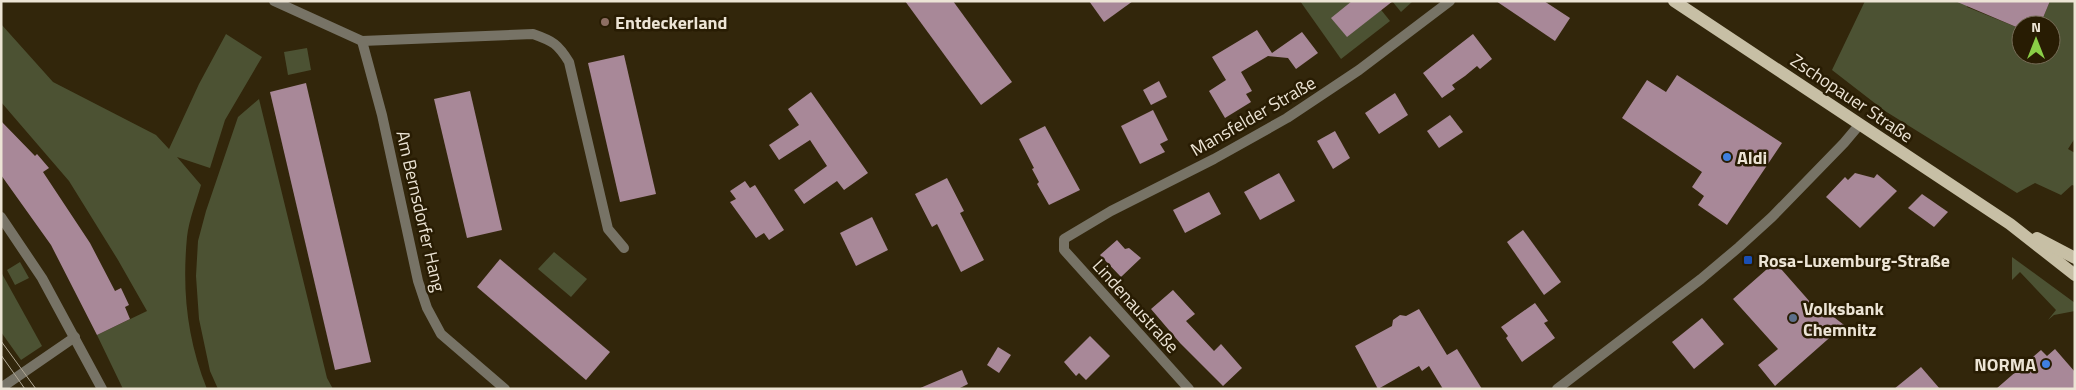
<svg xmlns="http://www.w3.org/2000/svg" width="2076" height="390" viewBox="0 0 2076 390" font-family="'Titillium Web',sans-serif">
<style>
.green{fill:#4c5233}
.building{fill:#a88898}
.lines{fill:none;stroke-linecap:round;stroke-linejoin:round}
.minor{stroke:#777366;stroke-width:10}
.tertiary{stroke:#777366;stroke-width:10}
.primary{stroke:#c7bfa5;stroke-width:12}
.tram{stroke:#b0a794;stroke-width:1}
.education-dot{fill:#8d6e63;stroke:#281c03;stroke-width:2}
.shop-dot{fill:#3f7fe0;stroke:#281c03;stroke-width:2}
.transit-dot{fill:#1a4fb4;stroke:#281c03;stroke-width:2}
.service-dot{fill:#5c6f8a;stroke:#281c03;stroke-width:2}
.labels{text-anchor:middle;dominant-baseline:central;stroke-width:5;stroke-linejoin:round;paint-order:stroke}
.poi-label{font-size:18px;font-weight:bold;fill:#ece4d5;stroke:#281c03;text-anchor:start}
.street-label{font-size:18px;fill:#ece4d5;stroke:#281c03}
</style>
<rect width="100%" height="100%" fill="#32260b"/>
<!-- green -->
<g class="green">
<polygon points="1300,1 1374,1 1390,21 1341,59"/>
<polygon points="1392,1 1413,1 1401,12"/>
<polygon points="1865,1 1969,1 1967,7 2021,29 2021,55 2051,55 2051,25 2040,25 2050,1 2075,1 2075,138 2068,149 2075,153 2075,186 2072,185 2061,195 2035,183 2017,193 1885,111 1832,70"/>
<path d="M1,24L53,82L156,135L169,149L199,84L226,34L262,57L225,120L210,168L177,157L201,185C196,202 189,220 187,237C182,291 187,339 207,389H123L97,335L147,311L118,260L69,181L1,102Z"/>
<polygon points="307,48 311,70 288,75 284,52"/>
<polygon points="259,99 327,378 333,389 218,389 210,371 199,319 196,276 198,241 206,211 238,117"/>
<polygon points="554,252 587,279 571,297 538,269"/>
<polygon points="2012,257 2075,303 2075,311 2054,315 2048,320 2056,310 2020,272 2012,280"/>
<polygon points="20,262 29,278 15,285 7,270"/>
<polygon points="1,272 42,346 21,360 1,332"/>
</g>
<!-- building -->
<g class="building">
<polygon points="905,1 953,1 1012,82 981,105"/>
<polygon points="1089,1 1133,1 1104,22"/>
<polygon points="1352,1 1393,1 1347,37 1331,18"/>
<polygon points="1496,1 1544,1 1570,18 1555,41"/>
<polygon points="1955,1 2050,1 2040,25 2021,25 2021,29"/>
<polygon points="1257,30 1272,53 1302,32 1318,53 1296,69 1288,58 1268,56 1241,72 1252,91 1246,94 1251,102 1225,118 1209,91 1226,80 1212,57"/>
<polygon points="1473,34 1492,59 1480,69 1477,66 1465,76 1452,85 1455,89 1442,98 1423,73"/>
<polygon points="624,55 656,194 620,202 588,63"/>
<polygon points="1677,75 1782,143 1727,225 1698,205 1704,196 1692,187 1702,172 1622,118 1647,80 1666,92"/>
<polygon points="1159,81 1167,97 1151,105 1143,90"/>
<polygon points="306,83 371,362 335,370 270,92"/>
<polygon points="470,91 502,230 467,238 434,99"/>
<polygon points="811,92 868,173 844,190 837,181 804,204 794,190 827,166 810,140 779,160 769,145 799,125 788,109"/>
<polygon points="1395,93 1408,115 1379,134 1365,113"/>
<polygon points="1153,110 1168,140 1160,144 1165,152 1140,164 1121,126"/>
<polygon points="1450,115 1463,132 1439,148 1427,131"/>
<polygon points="1,121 35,156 37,154 49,168 43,172 90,243 115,291 121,288 129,305 125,307 130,319 97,335 51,245 1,175"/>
<polygon points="1045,126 1080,190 1049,205 1037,184 1039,182 1032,169 1034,168 1019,139"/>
<polygon points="1335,131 1350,158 1333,169 1317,141"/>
<polygon points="1279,173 1295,201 1260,220 1244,192"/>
<polygon points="1855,173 1874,178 1877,174 1897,191 1860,228 1826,197 1845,177 1848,180"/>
<polygon points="947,178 964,211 960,213 984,260 961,272 937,224 932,227 915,194"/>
<polygon points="745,181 750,188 755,185 784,230 769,240 764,233 756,238 730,202 736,199 730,191"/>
<polygon points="1209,192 1221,214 1185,233 1173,210"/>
<polygon points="1922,194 1948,212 1934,227 1908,208"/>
<polygon points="872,217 888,250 856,266 840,233"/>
<polygon points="1523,230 1561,282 1544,295 1507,242"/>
<polygon points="1117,240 1125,249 1129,248 1141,258 1121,277 1100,255"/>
<polygon points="500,259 610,352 586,380 477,287"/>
<polygon points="1775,262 1818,311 1821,307 1844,325 1775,386 1758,365 1778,349 1733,299"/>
<polygon points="1173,290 1195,314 1186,321 1214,351 1221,344 1242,368 1223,386 1180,343 1151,309"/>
<polygon points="1535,303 1548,321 1544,323 1555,338 1522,362 1506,338 1508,336 1501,327"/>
<polygon points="1419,309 1447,355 1457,349 1482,389 1443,389 1429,366 1422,371 1419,366 1378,389 1355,346 1392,326 1393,320 1400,315 1406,316"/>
<polygon points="1702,318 1724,344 1694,369 1672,342"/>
<polygon points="1090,336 1110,356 1086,380 1079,373 1076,376 1064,362"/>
<polygon points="998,347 1011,355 999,373 987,365"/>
<polygon points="2055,349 2075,372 2075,389 1996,389 2041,350 2047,356"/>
<polygon points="1921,367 1940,389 1894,389"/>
<polygon points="962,370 968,384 958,389 918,389"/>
</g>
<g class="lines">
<!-- minor -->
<g class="minor">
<path d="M274,1L362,41L533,34C553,41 558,44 569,62L608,229L624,248"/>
<polyline points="362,41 382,115 418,281 427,308 441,334 505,389"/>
<polyline points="1,388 75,337"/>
<polyline points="1189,389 1064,250 1064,239 1111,211 1214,159 1287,118 1359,70 1450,1"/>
</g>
<!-- tertiary -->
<g class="tertiary">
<polyline points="1,217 42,278 102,389"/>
<polyline points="1557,389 1701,279 1739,247 1772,217 1844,143 1860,124"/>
</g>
<!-- primary -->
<g class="primary">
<polyline points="1674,1 2010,224 2075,275"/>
<polyline points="2037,238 2075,258"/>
</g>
<!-- tram -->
<g class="tram">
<polyline points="1,341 36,389"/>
<polyline points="1,355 25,389"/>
</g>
</g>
<!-- markers -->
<circle class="education-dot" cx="605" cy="22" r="5"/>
<g class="shop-dot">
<circle cx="1727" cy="157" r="5"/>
<circle cx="2046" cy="364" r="5"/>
</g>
<rect class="transit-dot" x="1743" y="255" width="10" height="10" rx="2.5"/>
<circle class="service-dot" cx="1793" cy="318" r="5"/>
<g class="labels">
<!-- poi labels -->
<g class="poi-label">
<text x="615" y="22">Entdeckerland</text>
<text x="1737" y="157">Aldi</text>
<text x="1758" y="260">Rosa-Luxemburg-Straße</text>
<text x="1803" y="308">Volksbank<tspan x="1803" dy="21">Chemnitz</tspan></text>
<text x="2036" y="364" text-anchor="end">NORMA</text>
</g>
<!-- street labels -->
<g class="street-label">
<text transform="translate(1852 98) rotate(34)">Zschopauer Straße</text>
<text transform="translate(1253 116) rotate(-30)">Mansfelder Straße</text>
<text transform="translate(421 211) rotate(77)">Am Bernsdorfer Hang</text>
<text transform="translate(1136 306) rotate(48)">Lindenaustraße</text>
</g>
</g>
<!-- border -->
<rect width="2076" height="390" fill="none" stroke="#ece4d5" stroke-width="5"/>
<!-- north arrow -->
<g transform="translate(2036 40)"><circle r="24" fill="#281c03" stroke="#766c57"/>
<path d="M0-4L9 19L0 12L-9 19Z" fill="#8ace47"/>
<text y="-8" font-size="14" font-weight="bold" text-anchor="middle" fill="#ece4d5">N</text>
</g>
</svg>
